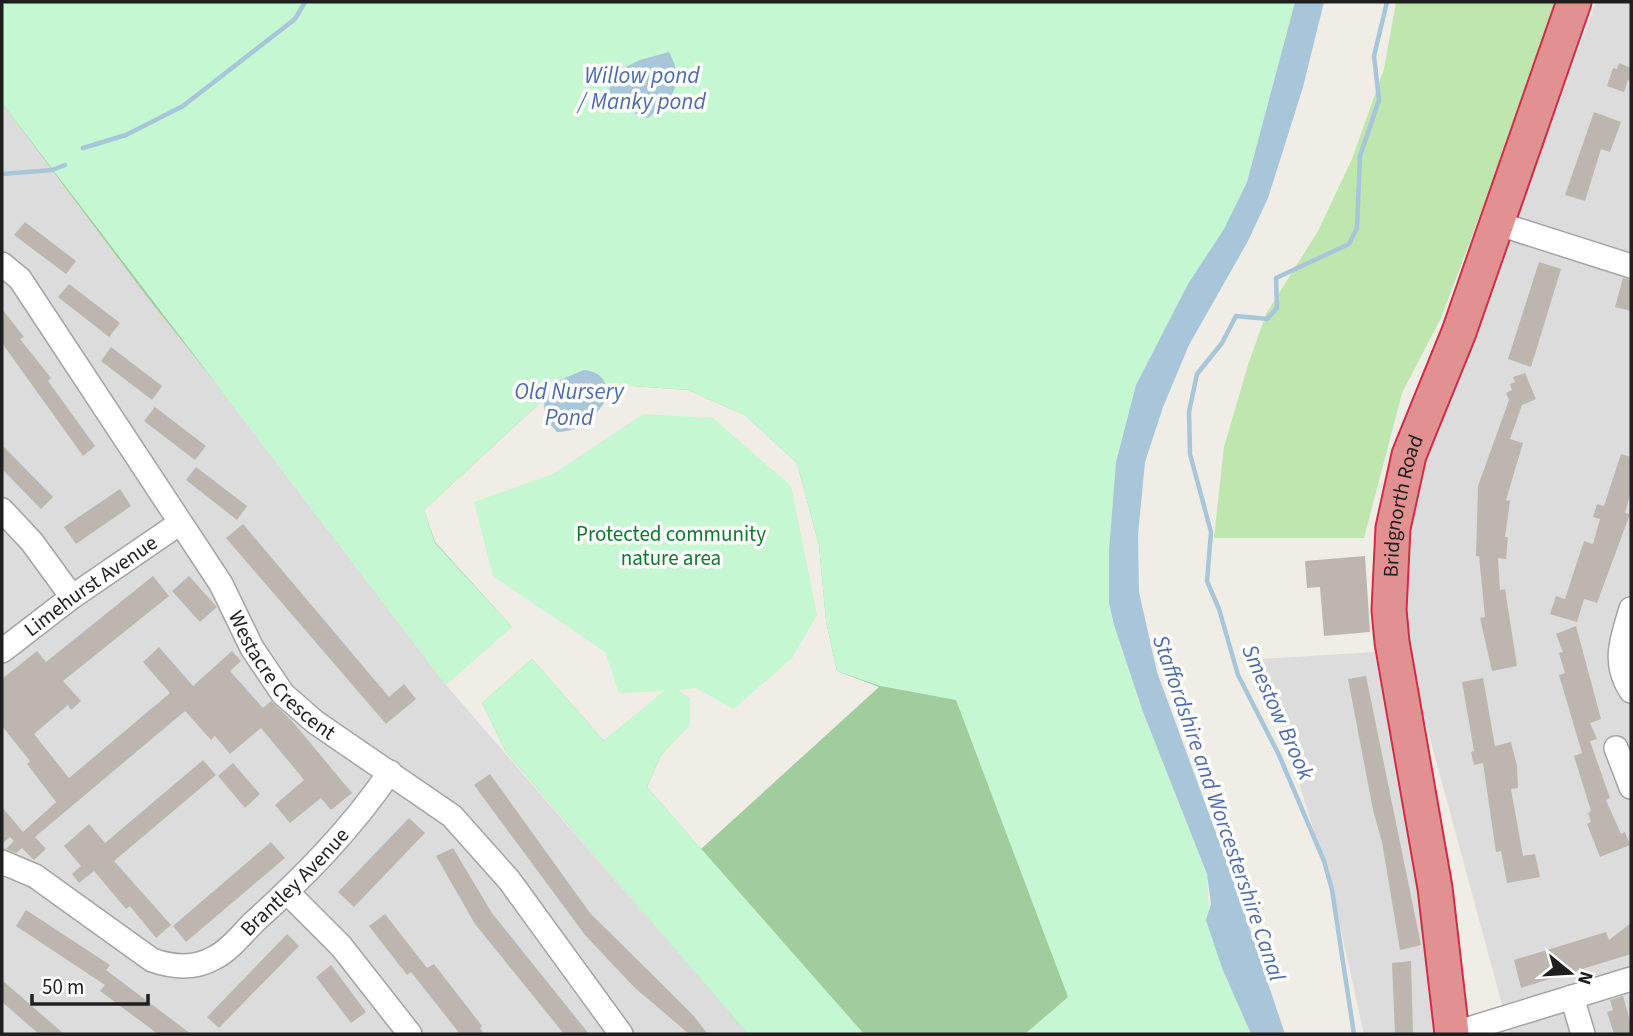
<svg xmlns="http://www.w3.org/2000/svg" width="1633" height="1036" viewBox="0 0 1633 1036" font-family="'Source Sans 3',sans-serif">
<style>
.residential{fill:#dddcdc}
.grass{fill:#bfe6ae}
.forest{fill:#a1cc9c}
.park{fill:#c4f7d2}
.water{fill:#a8c6da}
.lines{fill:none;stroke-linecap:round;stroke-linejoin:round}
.stream{stroke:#a8c6da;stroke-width:4.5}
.building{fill:#bcb6af}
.minor-casing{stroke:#a3a3a3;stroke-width:26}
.highway-casing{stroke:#d22d47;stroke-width:37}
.minor{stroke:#fff;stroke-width:23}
.highway{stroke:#e29191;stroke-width:33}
.labels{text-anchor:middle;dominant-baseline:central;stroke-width:7;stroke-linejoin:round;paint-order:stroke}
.street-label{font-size:21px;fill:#1f1f1f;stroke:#fff}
.park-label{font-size:21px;fill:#11782c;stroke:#fff}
.water-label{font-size:23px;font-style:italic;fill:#4f6caa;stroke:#fff}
</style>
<rect width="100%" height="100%" fill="#efede5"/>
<!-- residential -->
<g class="residential">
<polygon points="1596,2 1631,2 1631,1034 1510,1034 1408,657 1406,583 1409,525 1422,470"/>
<polygon points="2,103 446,685 748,1034 2,1034 2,876 19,879 137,963 150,948 46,868 2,851"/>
<polygon points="1375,652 1429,951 1437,1034 1364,1034 1332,890 1261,659"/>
</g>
<!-- grass -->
<polygon class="grass" points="1396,2 1561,2 1441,318 1402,393 1364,538 1214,538 1224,447 1248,365 1266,314 1318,231 1352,159 1384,69"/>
<!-- forest -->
<polygon class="forest" points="2,2 579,278 1043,659 1083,1034 748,1034 506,752 482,703 532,659 604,741 671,686 690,699 690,724 661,755 647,787 701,849 879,687 837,671 826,621 819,545 797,463 745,415 688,390 633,386 556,388 424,510 435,542 512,627 276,459 148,298 2,103"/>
<!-- park -->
<g class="park">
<polygon points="2,2 1295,2 1247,182 1224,230 1188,284 1136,385 1116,462 1109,551 1109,603 1114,625 1143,712 1207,874 1209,913 1222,968 1251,1034 1025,1034 1068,997 956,700 880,686 837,671 826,621 819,545 797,463 745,415 688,390 633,386 556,388 424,510 435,543 512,627 446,685 2,103"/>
<polygon points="643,414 713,418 791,486 817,615 792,658 734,709 696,688 677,690 690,699 690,724 661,755 647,787 864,1034 748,1034 506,752 482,703 532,659 604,741 664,691 619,693 605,652 493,576 474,502 553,474"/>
</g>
<!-- water -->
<g class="water">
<polygon points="1295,2 1324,2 1303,87 1268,198 1248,241 1189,345 1163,407 1145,462 1138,535 1139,592 1157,672 1234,882 1285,1034 1251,1034 1222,968 1206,920 1211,904 1207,874 1143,712 1114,625 1109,603 1109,551 1116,462 1136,385 1188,284 1224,229 1247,182"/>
<path d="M669,52C686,84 674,96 648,118L619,108L607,99L613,73L640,60Z"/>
<path d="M584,370C601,372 604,379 609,394C599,414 581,432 557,432L545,419L544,399L560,380Z"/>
</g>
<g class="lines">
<!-- stream -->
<g class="stream">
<polyline points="83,148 126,135 183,106 295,19 305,2"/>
<polyline points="2,174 52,170 65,165"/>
<polyline points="1354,1034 1332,890 1324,861 1279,755 1238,675 1219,609 1207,581 1211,532 1190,454 1189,412 1197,374 1222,343 1236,316 1267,319 1277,308 1276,278 1349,244 1357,228 1360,156 1379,100 1374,56 1387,2"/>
</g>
</g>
<!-- building -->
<g class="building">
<polygon points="1619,63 1631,68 1631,82 1628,80 1624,92 1607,86 1613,68 1617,69"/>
<polygon points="1594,112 1621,122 1610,152 1601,149 1585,201 1565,195"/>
<polygon points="25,222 76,261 66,274 14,235"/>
<polygon points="1539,262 1561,269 1531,367 1508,359"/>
<polygon points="1623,278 1631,280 1631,311 1615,307"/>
<polygon points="69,284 120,323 109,337 58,297"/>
<polygon points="2,309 24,337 20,339 51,378 48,381 95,446 83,456 2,343"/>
<polygon points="111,347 162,386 152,400 101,361"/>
<polygon points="1525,373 1536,399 1522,405 1510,439 1523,443 1506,500 1510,501 1505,537 1508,537 1506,559 1498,558 1500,590 1505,589 1517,666 1492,671 1480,618 1485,617 1479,556 1476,556 1478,486 1509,400 1506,393 1512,390 1510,384 1515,382 1513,377"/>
<polygon points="155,407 206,446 195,460 144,421"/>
<polygon points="2,445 53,497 41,509 2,469"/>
<polygon points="1621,454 1631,457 1631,491 1625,513 1630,514 1597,603 1584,599 1577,622 1550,614 1556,596 1565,599 1584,541 1593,544 1600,519 1593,517 1597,504 1604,506"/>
<polygon points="196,467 247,506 237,520 186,480"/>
<polygon points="120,489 131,506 76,544 64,527"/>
<polygon points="243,524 389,697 404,684 416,699 386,724 226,538"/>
<polygon points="1365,556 1370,632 1324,636 1320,587 1307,588 1305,561"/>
<polygon points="153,576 169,596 63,681 81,701 71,710 68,705 34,734 69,778 170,693 143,662 159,647 193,686 232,651 241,661 230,671 263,708 271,701 292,721 352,793 331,810 321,798 290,823 275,805 304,780 261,728 230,754 215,736 211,740 185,711 35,837 46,849 34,860 22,848 16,853 6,849 14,841 10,837 2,844 2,807 23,832 56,802 27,764 30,761 2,726 2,679 37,651 46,662"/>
<polygon points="189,576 217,607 200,622 172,591"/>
<polygon points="1576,626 1601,719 1590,723 1597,739 1590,741 1610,798 1606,800 1621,834 1625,832 1630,845 1600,857 1587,824 1591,822 1588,813 1591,811 1574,756 1582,753 1559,675 1565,673 1559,653 1563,652 1556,634"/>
<polygon points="1366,676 1421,945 1400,950 1382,842 1373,810 1348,679"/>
<polygon points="1483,678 1495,746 1511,742 1517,766 1518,788 1511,789 1523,856 1535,854 1540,877 1507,883 1501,851 1496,852 1483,763 1474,765 1471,752 1474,751 1462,682"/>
<polygon points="203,760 216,775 114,861 171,925 156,938 130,906 126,909 94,871 79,883 72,874 81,866 64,846 89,824 105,843"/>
<polygon points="233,763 260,794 245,808 218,776"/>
<polygon points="490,774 590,913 691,1013 708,1034 689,1034 634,987 585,935 474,785"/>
<polygon points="409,818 425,833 354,907 338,892"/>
<polygon points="271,842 285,858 186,942 173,926"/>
<polygon points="453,848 492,913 589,1034 564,1034 475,924 436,856"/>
<polygon points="26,910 110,965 106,970 191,1034 158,1034 100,991 105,985 16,926"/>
<polygon points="385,914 427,968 434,964 482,1026 480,1028 484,1034 460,1034 411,972 407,975 369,926"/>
<polygon points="1631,923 1631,954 1521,988 1514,960 1606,932 1609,940"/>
<polygon points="287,934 299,946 219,1028 207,1017"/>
<polygon points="1411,961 1413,1034 1395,1034 1392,963"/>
<polygon points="331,965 366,1012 351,1023 316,977"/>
<polygon points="2,980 64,1034 39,1034 2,1002"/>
<polygon points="1623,996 1631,1024 1631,1034 1614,1034 1607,1012 1613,1010 1610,1000"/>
</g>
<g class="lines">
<!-- minor casing -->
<g class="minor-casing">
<g id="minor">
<polyline points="1496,223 1631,266"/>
<path id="s1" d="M2,264L20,279L221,584L252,648L283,694L315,722L452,816L509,880L621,1034"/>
<polyline points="2,510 32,542 72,597"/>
<path d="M1631,609C1622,639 1612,663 1631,691"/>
<path id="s2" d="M2,651L72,597L180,523"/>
<polyline points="1616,748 1631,787"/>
<path id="s3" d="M2,862L35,876L152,960C172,967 195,969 214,958C229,951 242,934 254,922C305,876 351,829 390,772"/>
<polyline points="287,892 341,946 410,1034"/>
<polyline points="1572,997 1583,1034"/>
<polyline points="1452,1034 1631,979"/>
</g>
</g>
<!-- highway casing -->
<g class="highway-casing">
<g id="highway">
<path id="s4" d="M1452,1034L1435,888L1392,642L1389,610L1393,528L1409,455L1459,332L1574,2"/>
</g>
</g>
<!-- minor -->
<use href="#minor" class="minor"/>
<!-- highway -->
<use href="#highway" class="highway"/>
</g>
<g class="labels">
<!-- street labels -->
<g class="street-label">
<text stroke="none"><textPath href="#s4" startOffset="534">Bridgnorth Road</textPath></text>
<text stroke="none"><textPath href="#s2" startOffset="110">Limehurst Avenue</textPath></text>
<text stroke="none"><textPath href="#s1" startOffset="500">Westacre Crescent</textPath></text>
<text stroke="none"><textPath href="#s3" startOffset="355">Brantley Avenue</textPath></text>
</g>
<!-- park labels -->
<g class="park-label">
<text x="671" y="534">Protected community<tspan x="671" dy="24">nature area</tspan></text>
</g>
<!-- water labels -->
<g class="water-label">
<text x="642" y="75">Willow pond<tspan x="642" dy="26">/ Manky pond</tspan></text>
<text x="569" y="391">Old Nursery<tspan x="569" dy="26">Pond</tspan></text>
<text transform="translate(1278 712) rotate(66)">Smestow Brook</text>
<text transform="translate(1219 808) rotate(71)">Staffordshire and Worcestershire Canal</text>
</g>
</g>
<!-- border -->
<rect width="1633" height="1036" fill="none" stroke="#1f1f1f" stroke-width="7"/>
<!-- north arrow -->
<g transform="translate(1570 973) rotate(108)" stroke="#ffffff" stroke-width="5" paint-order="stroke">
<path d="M0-5L12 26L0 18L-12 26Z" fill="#1f1f1f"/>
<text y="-10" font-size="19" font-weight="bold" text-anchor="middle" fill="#1f1f1f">N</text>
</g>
<!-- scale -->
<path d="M32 994v10h116v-10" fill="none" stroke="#1f1f1f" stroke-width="3.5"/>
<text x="42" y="994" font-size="21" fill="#1f1f1f" stroke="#ffffff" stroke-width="5" paint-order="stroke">50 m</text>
</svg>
